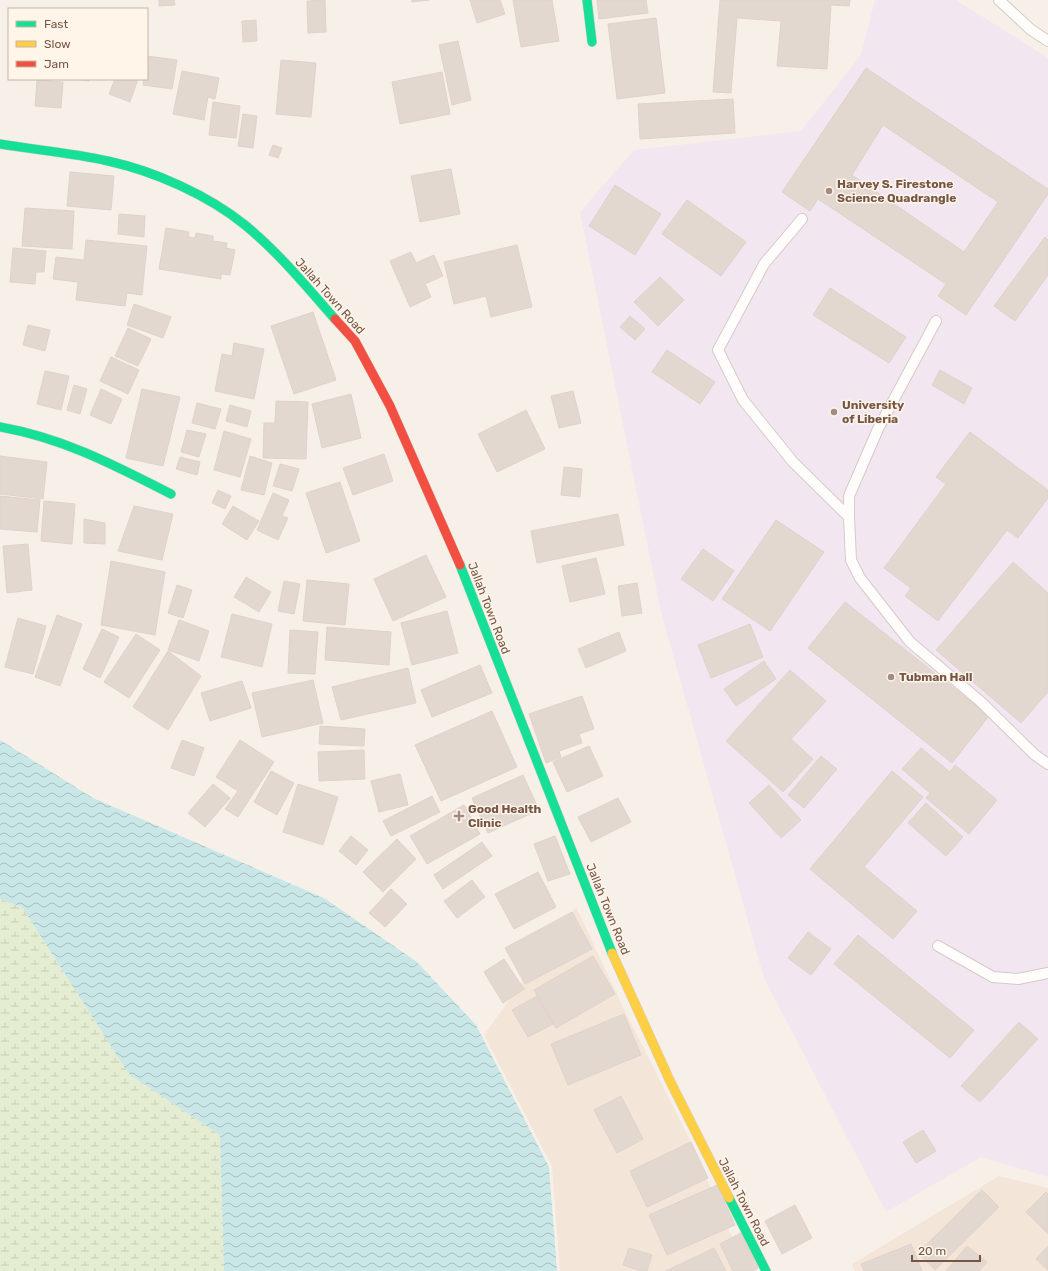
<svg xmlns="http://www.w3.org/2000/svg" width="1048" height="1271" viewBox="0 0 1048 1271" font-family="Rubik,sans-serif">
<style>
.residential{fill:#f3e5d8}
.education{fill:#f2e6f1}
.wetland{fill:url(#wetland-marsh)}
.water{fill:url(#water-waves)}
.building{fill:#e3d8d0;stroke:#e0d2ca;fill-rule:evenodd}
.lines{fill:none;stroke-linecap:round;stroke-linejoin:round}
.lane-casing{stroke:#d6cbc5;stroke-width:12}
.fast-casing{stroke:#d6cbc4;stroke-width:10}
.slow-casing{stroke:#d6cbc4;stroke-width:10}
.jam-casing{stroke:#d6cbc4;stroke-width:10}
.lane{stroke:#fefdfc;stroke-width:10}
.fast{stroke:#16e098;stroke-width:9}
.slow{stroke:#ffcf43;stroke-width:9}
.jam{stroke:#f24e42;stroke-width:9}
.poi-dot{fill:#a38b7f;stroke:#fff5e9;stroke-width:1.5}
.labels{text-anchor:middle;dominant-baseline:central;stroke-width:3;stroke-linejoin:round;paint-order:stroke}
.poi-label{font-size:12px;font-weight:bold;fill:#765547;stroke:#fff5e9;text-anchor:start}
.street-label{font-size:12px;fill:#765547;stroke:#fff5e9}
</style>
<defs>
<pattern id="wetland-marsh" width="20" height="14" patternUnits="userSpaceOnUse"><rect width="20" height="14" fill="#e4edd2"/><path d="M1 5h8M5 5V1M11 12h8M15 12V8" fill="none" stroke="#c7cdb6"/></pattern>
<pattern id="water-waves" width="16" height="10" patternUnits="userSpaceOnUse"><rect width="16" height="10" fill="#c9e7e7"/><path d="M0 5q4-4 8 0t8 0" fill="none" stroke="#a8bebd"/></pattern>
</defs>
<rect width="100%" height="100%" fill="#f7f0e8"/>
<!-- residential -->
<g class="residential">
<polygon points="576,907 624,1009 687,1134 747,1271 560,1271 552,1166 484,1035"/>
<polygon points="999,1176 1048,1188 1048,1271 855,1271 852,1264"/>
</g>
<!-- education -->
<polygon class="education" points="875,0 956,0 1048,58 1048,1177 981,1157 886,1212 764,978 661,612 580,212 634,150 801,131 861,55"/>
<!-- wetland -->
<polygon class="wetland" points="0,899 22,907 129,1074 220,1135 224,1271 0,1271"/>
<!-- water -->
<polygon class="water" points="0,740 93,798 324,898 417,962 476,1025 549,1167 557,1271 224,1271 220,1135 129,1074 22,907 0,899"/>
<!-- building -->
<g class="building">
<polygon points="159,0 174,0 175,5 159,6"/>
<polygon points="325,0 326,32 308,33 307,1"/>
<polygon points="412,0 429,0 412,2"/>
<polygon points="470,0 500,0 505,14 477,23"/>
<polygon points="513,0 552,0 559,41 521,47"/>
<polygon points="597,0 646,0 648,13 599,19"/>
<polygon points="720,0 850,0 849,6 831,5 827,69 777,66 781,21 737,18 731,93 713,92"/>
<polygon points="656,18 665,93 617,99 608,24"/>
<polygon points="256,20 257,41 243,42 242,21"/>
<polygon points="458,41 471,100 452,105 439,45"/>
<polygon points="147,56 177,60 172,89 143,85 144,79 147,79"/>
<polygon points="281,60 316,63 311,117 276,114"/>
<path d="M866,68L1048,189V194L966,315L938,296L946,284L818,199L810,211L782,192ZM883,125L998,202L964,252L852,175Z"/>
<polygon points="182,71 219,78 215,99 208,97 204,120 173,114"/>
<polygon points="442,72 450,114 400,124 392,82"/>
<polygon points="75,79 89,79 89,81"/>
<polygon points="115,79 138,79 130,102 109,94"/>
<polygon points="37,80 63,82 61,108 35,106"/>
<polygon points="733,99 735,133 640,139 638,104"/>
<polygon points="213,102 240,106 236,138 209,135"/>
<polygon points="243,114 257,116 253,148 238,146"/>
<polygon points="273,145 282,148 278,158 269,155"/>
<polygon points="451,169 460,214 420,222 411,176"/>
<polygon points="70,172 114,176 111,210 67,206"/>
<polygon points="615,185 661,214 635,255 589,226"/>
<polygon points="687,200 746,242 721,276 662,234"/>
<polygon points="25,208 74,211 72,249 22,246"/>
<polygon points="119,214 145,216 144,237 118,234"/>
<polygon points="166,228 189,232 188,237 195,238 196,233 213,236 213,241 227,243 226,248 235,250 230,275 221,274 221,279 159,269"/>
<polygon points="1045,237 1048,240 1048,275 1015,321 994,306"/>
<polygon points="86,240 147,246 142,295 127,293 125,306 76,300 78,282 53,279 56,257 84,260"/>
<polygon points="517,245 532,307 491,317 486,296 454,304 444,262"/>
<polygon points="13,248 46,251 44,272 36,272 35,284 10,282"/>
<polygon points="411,252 416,263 434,255 443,276 425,284 431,297 410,307 390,261"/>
<polygon points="660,277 684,300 658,326 634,302"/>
<polygon points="830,288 906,337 889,363 813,315"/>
<polygon points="134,304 171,317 163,338 127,325"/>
<polygon points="313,312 336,380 294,394 271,326"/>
<polygon points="630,316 645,329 635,340 620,327"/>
<polygon points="28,325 50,330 45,351 23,345"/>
<polygon points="128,328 151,339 138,366 115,356"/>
<polygon points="234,343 264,349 254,399 215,391 222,354 232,356"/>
<polygon points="667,350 715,382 700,404 652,372"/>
<polygon points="111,357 139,370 128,394 100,381"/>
<polygon points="940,370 972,388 964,404 932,385"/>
<polygon points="45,371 69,376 61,410 37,404"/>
<polygon points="74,385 87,389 80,414 67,410"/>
<polygon points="101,389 122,399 111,424 90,415"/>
<polygon points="142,389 180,397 163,466 126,458"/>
<polygon points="573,391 581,423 559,428 551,396"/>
<polygon points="351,394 361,438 322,448 312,404"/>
<polygon points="276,401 308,402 306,459 263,458 264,423 275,423"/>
<polygon points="197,403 221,409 215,429 192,423"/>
<polygon points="230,405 251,411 247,427 226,421"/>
<polygon points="526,410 545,449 497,472 478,434"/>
<polygon points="187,430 206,434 199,457 181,452"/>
<polygon points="224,431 251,439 240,477 214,470"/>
<polygon points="970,432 1048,490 1048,498 1018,538 1007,530 938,621 905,596 911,588 884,568 946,484 936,477"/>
<polygon points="384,454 393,481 353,495 343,468"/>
<polygon points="0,456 47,462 43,499 0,494"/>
<polygon points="250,456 272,463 264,495 241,490"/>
<polygon points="180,457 200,462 197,475 176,469"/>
<polygon points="280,464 299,469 292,491 273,486"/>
<polygon points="564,467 582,469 580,497 561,495"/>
<polygon points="340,482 360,541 326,553 306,493"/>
<polygon points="218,490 231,496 225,509 212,503"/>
<polygon points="273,493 289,500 282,516 288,518 278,540 257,530"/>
<polygon points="0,496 40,500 37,532 0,529"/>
<polygon points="44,501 75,504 72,544 41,541"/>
<polygon points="134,506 173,514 162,560 118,551"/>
<polygon points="233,506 259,521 247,540 222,524"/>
<polygon points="618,514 624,545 537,563 531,531"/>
<polygon points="84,519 105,523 105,544 84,543"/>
<polygon points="776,520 824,552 770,631 722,599"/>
<polygon points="28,544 32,590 7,593 3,546"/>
<polygon points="703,549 734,571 713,601 681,579"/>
<polygon points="426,555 446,597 393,621 374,579"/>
<polygon points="596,558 605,594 570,602 562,566"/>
<polygon points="111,561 165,572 155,635 101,625"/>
<polygon points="1013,562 1048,593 1048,692 1021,723 936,650"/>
<polygon points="246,577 271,592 259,612 234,597"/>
<polygon points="307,580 349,584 345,625 303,621"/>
<polygon points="284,581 300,584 294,614 278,611"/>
<polygon points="637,583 642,613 622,616 618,586"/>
<polygon points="177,585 192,590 183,618 168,613"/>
<polygon points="845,602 989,716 952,763 808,648"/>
<polygon points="447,611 458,653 412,665 401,623"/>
<polygon points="232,614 272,624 262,667 221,657"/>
<polygon points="57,615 82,624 60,686 35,677"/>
<polygon points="18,618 46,626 33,674 5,667"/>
<polygon points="179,620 209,631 199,661 168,650"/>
<polygon points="750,624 763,657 711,678 698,645"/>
<polygon points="327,627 391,632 389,665 325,660"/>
<polygon points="102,629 119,637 100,678 83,669"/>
<polygon points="290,630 318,632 315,674 288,673"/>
<polygon points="619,632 626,651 586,668 578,649"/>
<polygon points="136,634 160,650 129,698 104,682"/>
<polygon points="168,651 201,676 168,730 133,707"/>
<polygon points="764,661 776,679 736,706 724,689"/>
<polygon points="480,665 492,693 432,717 421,690"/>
<polygon points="408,668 416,703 341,720 332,687"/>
<polygon points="790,670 826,701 791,739 813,759 783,792 726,741"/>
<polygon points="313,680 323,723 262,737 252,693"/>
<polygon points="242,681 251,708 210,721 201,693"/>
<polygon points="582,696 594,729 579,734 582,743 559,751 561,757 546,763 529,714"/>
<polygon points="492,711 517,767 441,801 415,745"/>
<polygon points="320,726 365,729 364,746 319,744"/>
<polygon points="182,740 204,748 194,776 171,768"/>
<polygon points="240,740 274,762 238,817 225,809 238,791 216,777"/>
<polygon points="589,746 603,776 567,792 553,762"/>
<polygon points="921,748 950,772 955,765 997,800 969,834 926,798 930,793 902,769"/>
<polygon points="364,750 365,779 319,781 318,752"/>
<polygon points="821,756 837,769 804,808 788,795"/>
<polygon points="271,771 294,783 277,815 254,802"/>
<polygon points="892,771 923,797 864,867 917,911 893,939 810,869"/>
<polygon points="400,774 408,805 379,812 371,781"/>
<polygon points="523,775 539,810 488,833 472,798"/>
<polygon points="213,784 230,798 205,827 188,813"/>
<polygon points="298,784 338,797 323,845 283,832"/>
<polygon points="769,785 801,820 781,838 749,803"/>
<polygon points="432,796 440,812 391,836 383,821"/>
<polygon points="618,798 631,822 591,842 578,817"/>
<polygon points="926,803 963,837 946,856 908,823"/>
<polygon points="464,805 480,834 427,864 410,836"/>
<polygon points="351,836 368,850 356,865 339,851"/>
<polygon points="555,836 570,874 548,881 534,844"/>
<polygon points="397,839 416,859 383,892 363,872"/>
<polygon points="482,842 492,856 443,889 434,875"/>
<polygon points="538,872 556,907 514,929 495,894"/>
<polygon points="472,880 485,897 457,918 444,901"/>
<polygon points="391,889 407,904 385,927 369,913"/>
<polygon points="572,912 592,949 525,984 505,948"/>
<polygon points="808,932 831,949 811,975 788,958"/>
<polygon points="858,935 974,1030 950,1058 834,964"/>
<polygon points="593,956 615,994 556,1028 534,990"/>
<polygon points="504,959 524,989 503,1003 484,972"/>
<polygon points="537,996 553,1024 528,1037 512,1010"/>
<polygon points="624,1014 641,1055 568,1085 551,1044"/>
<polygon points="1019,1022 1038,1039 980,1102 961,1086"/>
<polygon points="621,1096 643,1139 617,1153 594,1110"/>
<polygon points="923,1130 936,1151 916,1163 903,1142"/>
<polygon points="691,1142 708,1178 647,1207 630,1171"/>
<polygon points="717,1185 735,1225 667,1255 649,1215"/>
<polygon points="982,1190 999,1207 935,1270 918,1253"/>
<polygon points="1046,1192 1048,1194 1048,1234 1026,1212"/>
<polygon points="795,1205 812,1238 782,1254 765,1221"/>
<polygon points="741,1233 758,1268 753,1271 733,1271 720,1244"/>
<polygon points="911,1244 922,1271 864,1271 861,1264"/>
<polygon points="967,1246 987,1262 979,1271 946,1271"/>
<polygon points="1048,1246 1048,1270 1036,1259"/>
<polygon points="629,1248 652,1255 647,1271 641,1271 623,1265"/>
<polygon points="714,1248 726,1271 666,1271"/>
</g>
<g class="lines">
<!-- lane casing -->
<g class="lane-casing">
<g id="lane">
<polyline points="999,0 1030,29 1048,41"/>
<polyline points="802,219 764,264 718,350 743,400 793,462 849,517 851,560 860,578 910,642 980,701 1035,755 1048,764"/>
<polyline points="849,517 849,496 878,429 936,321"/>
<polyline points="938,946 993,977 1018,979 1048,973"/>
</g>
</g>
<!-- fast casing -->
<g class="fast-casing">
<g id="fast">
<polyline points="587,0 592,42"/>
<path d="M0,144C36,150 73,153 108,161C154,171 208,195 245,225C278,252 306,286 335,319"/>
<path d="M0,427C63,438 114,465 171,494"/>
<polyline points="460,565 612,953"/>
<polyline points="729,1198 766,1271"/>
</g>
</g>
<!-- slow casing -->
<g class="slow-casing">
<polyline id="slow" points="612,953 670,1081 729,1198"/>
</g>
<!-- jam casing -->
<g class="jam-casing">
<polyline id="jam" points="335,319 355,341 390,406 460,565"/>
</g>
<!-- lane -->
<use href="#lane" class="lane"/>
<!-- fast -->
<use href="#fast" class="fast"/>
<!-- slow -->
<use href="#slow" class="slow"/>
<!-- jam -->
<use href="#jam" class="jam"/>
</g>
<!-- markers -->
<g class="poi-dot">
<circle cx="829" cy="191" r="4"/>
<circle cx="834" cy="412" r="4"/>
<circle cx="891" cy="677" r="4"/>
<path d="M457 810h4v4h4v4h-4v4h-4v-4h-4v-4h4z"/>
</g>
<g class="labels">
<!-- poi labels -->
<g class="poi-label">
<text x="837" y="184">Harvey S. Firestone<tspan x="837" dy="14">Science Quadrangle</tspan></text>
<text x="842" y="405">University<tspan x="842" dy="14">of Liberia</tspan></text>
<text x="899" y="677">Tubman Hall</text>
<text x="468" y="809">Good Health<tspan x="468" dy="14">Clinic</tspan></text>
</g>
<!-- street labels -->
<g class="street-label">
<text transform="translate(330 296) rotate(48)">Jallah Town Road</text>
<text transform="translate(489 608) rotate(69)">Jallah Town Road</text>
<text transform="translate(608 909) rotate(68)">Jallah Town Road</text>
<text transform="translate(744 1202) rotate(63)">Jallah Town Road</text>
</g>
</g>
<!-- legend -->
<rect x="8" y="8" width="140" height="72" fill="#fff5e9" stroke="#c8b5a8"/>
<rect x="16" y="21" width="20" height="6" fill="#16e098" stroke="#c8b5a8"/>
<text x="44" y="28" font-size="12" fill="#765547">Fast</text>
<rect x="16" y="41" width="20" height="6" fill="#ffcf43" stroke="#c8b5a8"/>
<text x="44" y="48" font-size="12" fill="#765547">Slow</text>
<rect x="16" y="61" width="20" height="6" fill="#f24e42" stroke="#c8b5a8"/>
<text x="44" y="68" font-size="12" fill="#765547">Jam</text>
<!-- scale -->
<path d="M912 1255v6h68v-6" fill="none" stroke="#765547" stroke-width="2"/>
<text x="918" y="1255" font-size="12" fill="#765547" stroke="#fff5e9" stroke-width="3" paint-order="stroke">20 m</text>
</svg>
